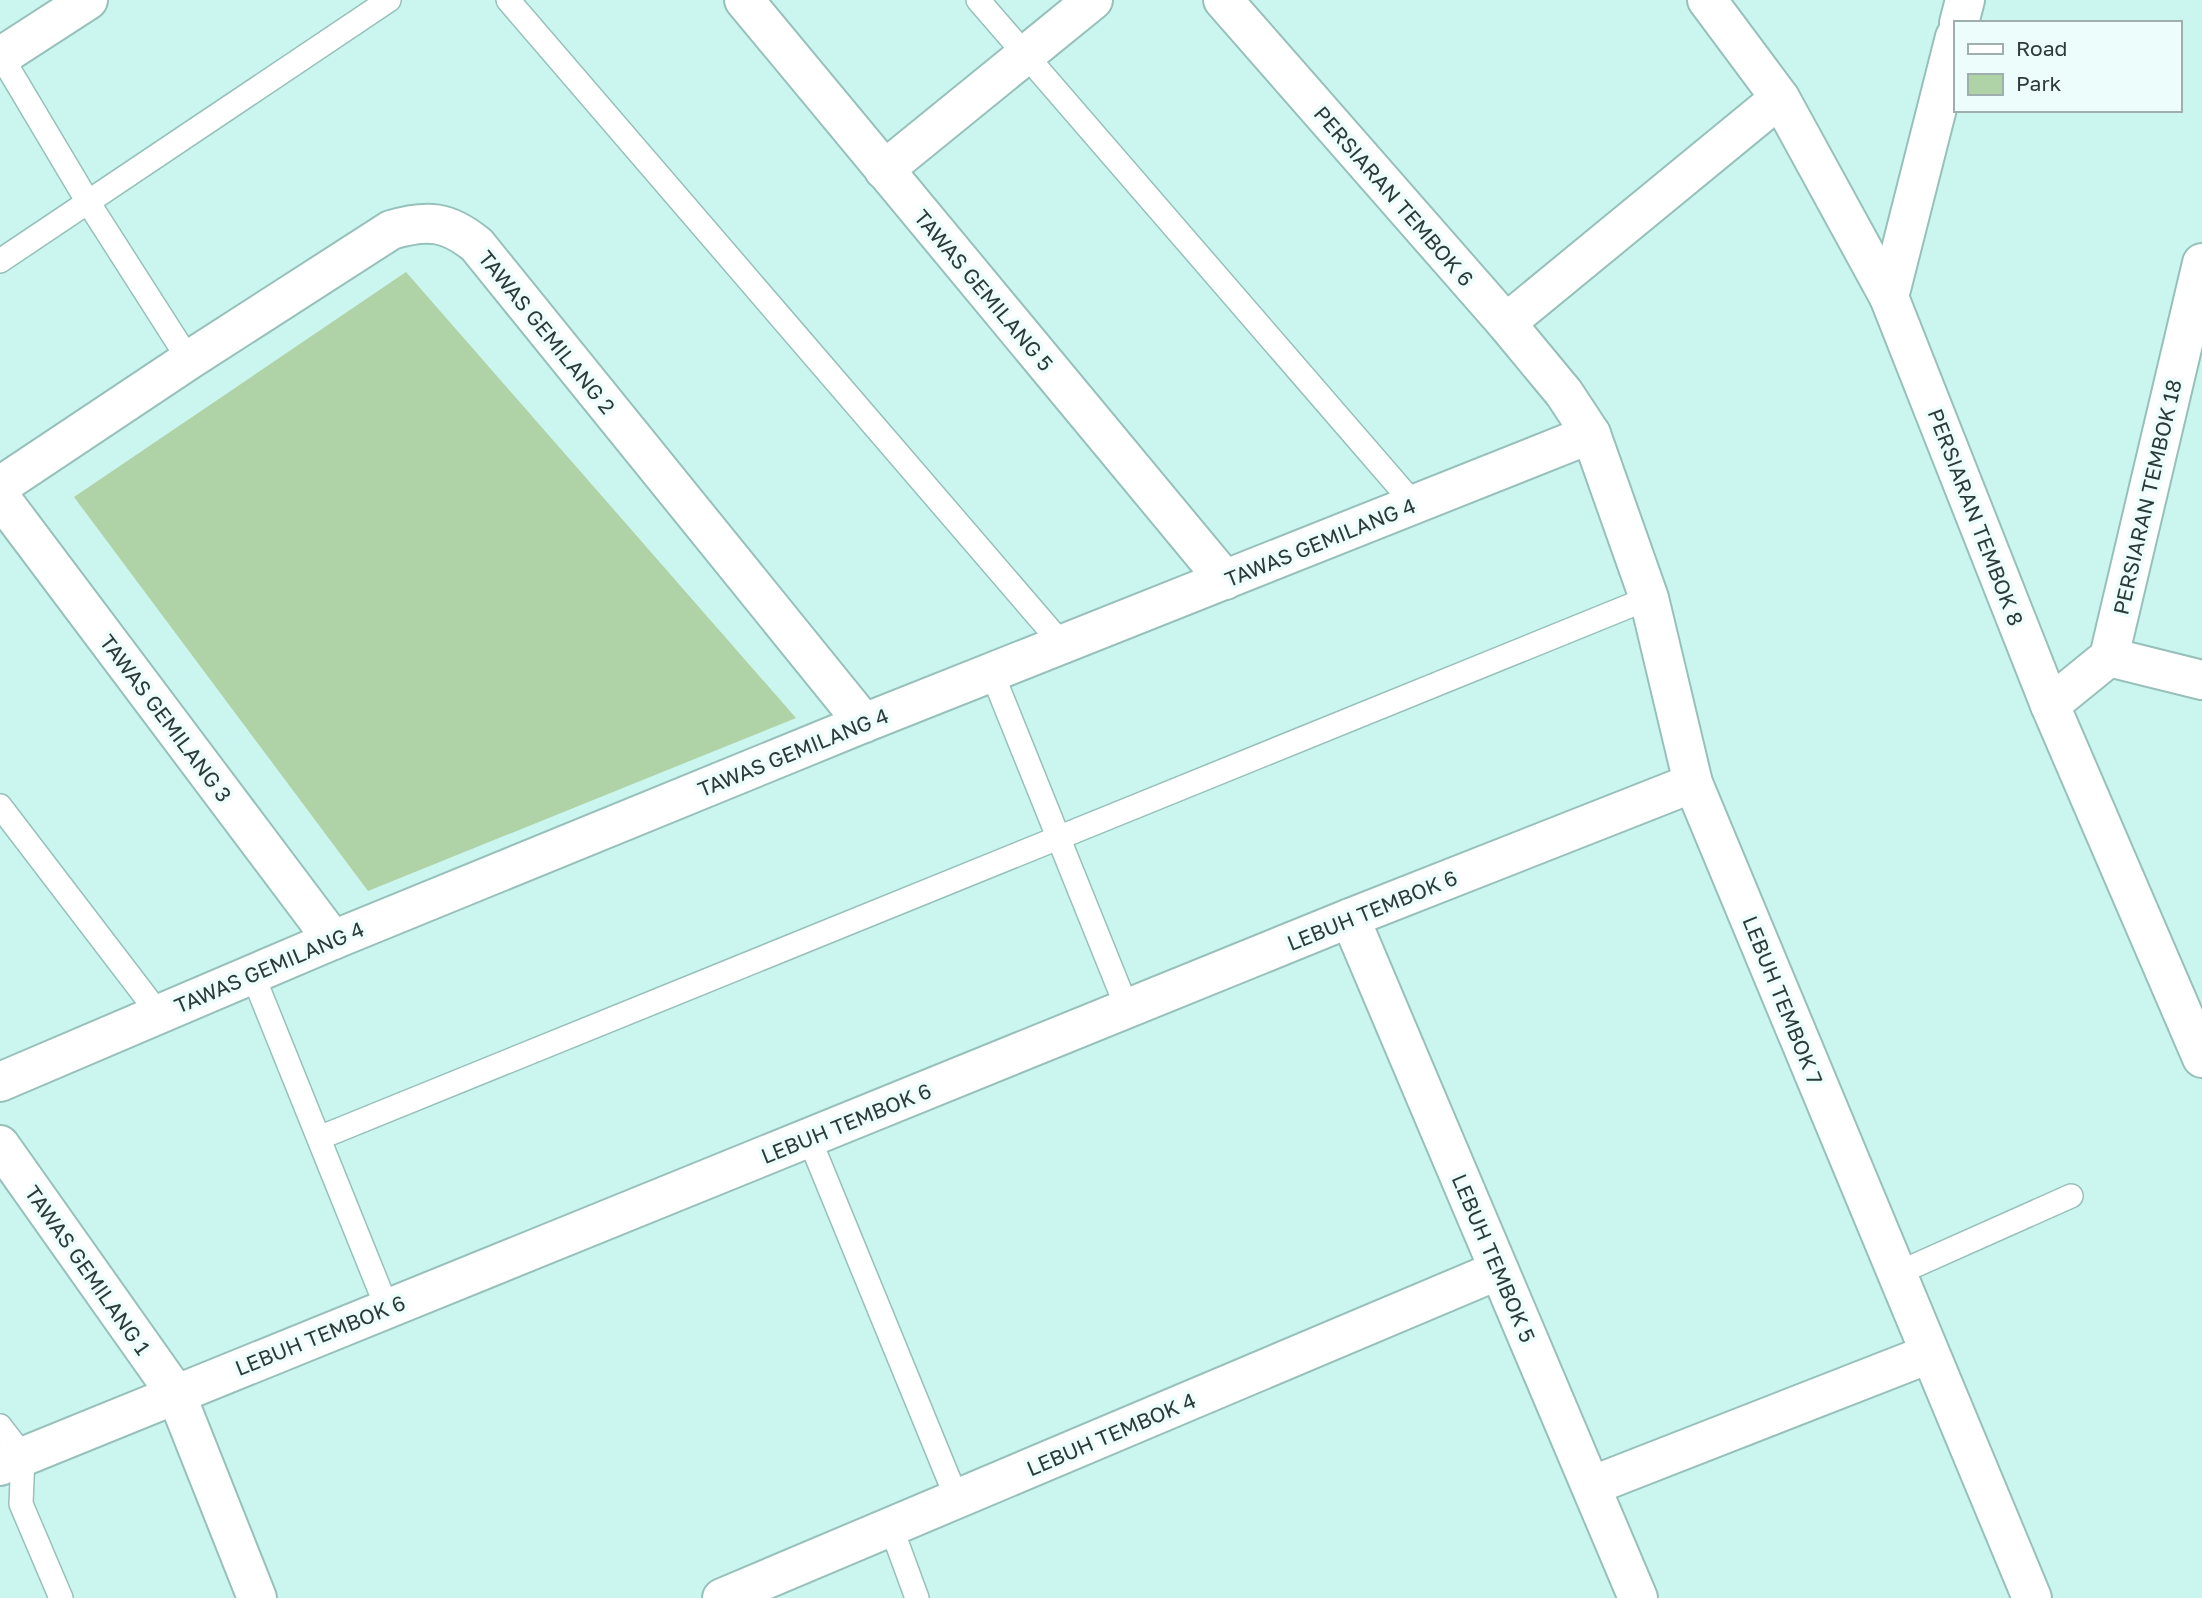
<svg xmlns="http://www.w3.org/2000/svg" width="2202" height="1598" viewBox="0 0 2202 1598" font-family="'Golos Text',sans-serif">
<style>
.green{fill:#afd2a6}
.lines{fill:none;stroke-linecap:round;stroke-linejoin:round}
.lane-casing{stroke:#97c0ba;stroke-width:26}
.street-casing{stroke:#97c0ba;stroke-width:42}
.lane{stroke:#fff;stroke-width:23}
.street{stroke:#fff;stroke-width:38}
.labels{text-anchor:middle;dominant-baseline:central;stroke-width:7;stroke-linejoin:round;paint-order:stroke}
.street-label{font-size:21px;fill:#2a3b38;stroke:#ecfdfb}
</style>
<rect width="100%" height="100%" fill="#cbf6f0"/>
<!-- green -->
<polygon class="green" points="406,272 796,718 368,891 74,497"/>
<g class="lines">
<!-- lane casing -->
<g class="lane-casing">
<g id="lane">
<polyline points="508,0 1062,644"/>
<polyline points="978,0 1414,504"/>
<polyline points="1,56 88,202 189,360"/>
<polyline points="0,261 389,0"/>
<polyline points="992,673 1127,1008"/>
<polyline points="0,806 159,1014"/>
<polyline points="252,973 387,1308"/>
<polyline points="319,1138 1649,598"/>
<polyline points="809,1138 957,1499"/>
<polyline points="1896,1274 2071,1196"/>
<polyline points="0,1426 23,1456 21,1504 61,1598"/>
<polyline points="891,1527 917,1598"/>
</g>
</g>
<!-- street casing -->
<g class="street-casing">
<g id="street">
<polyline points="744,0 1225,580"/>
<polyline points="1223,0 1506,323 1564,393 1591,434 1649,598 1693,783 2032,1598"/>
<polyline points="1707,0 1780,98 1889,297 2050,705 2202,1058"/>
<polyline points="1959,23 1965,0"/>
<polyline points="0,57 88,0"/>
<polyline points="884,170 1093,0"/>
<polyline points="1889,297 1955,37"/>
<polyline points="1506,323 1780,98"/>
<path d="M0,486L189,360L391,230C427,219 448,221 477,245L864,723"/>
<polyline points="0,497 333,940"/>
<polyline points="2109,657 2202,680"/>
<polyline points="2050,705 2109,657 2202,263"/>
<polyline points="1350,918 1638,1598"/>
<polyline points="0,1082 333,940 864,723 1591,434"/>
<polyline points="0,1145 176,1394 257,1598"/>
<polyline points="0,1466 1350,918 1693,783"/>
<polyline points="1591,1486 1929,1354"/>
<polyline points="722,1598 1499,1270"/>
</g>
</g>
<!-- lane -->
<use href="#lane" class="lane"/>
<!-- street -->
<use href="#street" class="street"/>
</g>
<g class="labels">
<!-- street labels -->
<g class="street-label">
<text transform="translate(1394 196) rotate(49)">PERSIARAN TEMBOK 6</text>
<text transform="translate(984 290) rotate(50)">TAWAS GEMILANG 5</text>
<text transform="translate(547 332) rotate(51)">TAWAS GEMILANG 2</text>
<text transform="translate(2147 497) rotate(-77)">PERSIARAN TEMBOK 18</text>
<text transform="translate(1976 517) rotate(69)">PERSIARAN TEMBOK 8</text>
<text transform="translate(1320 542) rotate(-22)">TAWAS GEMILANG 4</text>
<text transform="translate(166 718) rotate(53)">TAWAS GEMILANG 3</text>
<text transform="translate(793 752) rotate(-22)">TAWAS GEMILANG 4</text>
<text transform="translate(1372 910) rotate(-22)">LEBUH TEMBOK 6</text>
<text transform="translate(269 967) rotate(-23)">TAWAS GEMILANG 4</text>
<text transform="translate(1783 1000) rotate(68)">LEBUH TEMBOK 7</text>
<text transform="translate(846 1123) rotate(-22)">LEBUH TEMBOK 6</text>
<text transform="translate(1494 1258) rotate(67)">LEBUH TEMBOK 5</text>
<text transform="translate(88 1270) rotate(55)">TAWAS GEMILANG 1</text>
<text transform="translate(320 1335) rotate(-22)">LEBUH TEMBOK 6</text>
<text transform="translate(1111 1434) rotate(-23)">LEBUH TEMBOK 4</text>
</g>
</g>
<!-- legend -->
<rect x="1954" y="21" width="228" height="91" fill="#ecfdfb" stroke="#9eafad" stroke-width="2"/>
<rect x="1968" y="44" width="35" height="10" fill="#ffffff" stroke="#9eafad" stroke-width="2"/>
<text x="2016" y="56" font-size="21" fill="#2a3b38">Road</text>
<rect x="1968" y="74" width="35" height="21" fill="#afd2a6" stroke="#9eafad" stroke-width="2"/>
<text x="2016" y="91" font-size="21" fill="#2a3b38">Park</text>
</svg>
